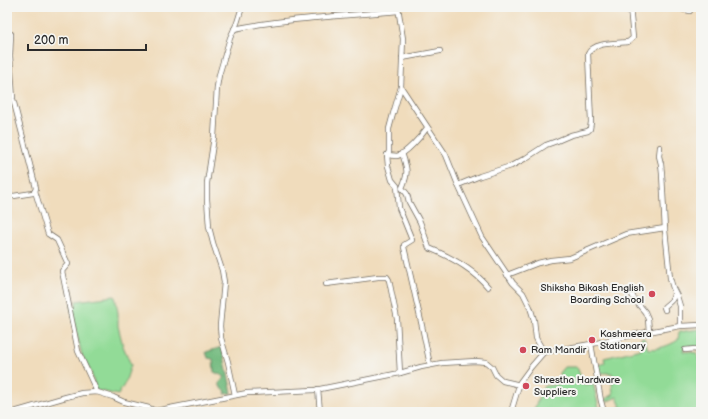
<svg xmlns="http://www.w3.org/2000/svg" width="708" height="419" viewBox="0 0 708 419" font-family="'Balsamiq Sans',sans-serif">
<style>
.green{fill:#92db97;stroke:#5e8361}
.forest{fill:#75bb80;stroke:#507356}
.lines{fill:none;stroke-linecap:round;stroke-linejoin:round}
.minor-casing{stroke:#70695e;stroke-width:6}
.minor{stroke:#fff;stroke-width:4.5}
.poi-dot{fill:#d1495b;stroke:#f6f6f2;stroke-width:1.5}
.labels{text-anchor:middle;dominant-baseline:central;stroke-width:4;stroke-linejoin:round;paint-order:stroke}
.poi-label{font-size:10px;fill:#2b2b2b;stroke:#f6f6f2;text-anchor:start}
</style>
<rect width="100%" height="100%" fill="#f6f6f2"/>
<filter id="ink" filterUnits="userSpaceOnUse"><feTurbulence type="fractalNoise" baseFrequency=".025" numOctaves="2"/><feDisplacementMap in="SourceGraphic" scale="8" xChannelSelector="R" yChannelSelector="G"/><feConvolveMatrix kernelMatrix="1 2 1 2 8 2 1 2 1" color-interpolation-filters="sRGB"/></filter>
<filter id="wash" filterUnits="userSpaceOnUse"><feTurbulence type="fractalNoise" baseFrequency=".012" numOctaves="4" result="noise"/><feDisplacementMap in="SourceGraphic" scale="16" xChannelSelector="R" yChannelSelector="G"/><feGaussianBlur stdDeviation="0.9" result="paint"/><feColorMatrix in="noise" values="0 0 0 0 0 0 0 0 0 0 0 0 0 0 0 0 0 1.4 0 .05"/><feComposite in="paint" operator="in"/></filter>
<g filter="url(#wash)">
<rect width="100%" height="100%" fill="#f0dcbc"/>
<!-- green -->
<g class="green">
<polygon points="115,296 118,313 118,326 123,346 131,365 125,383 118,395 96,390 91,372 82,355 75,327 71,306 76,307 76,301"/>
<path d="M700,329L701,351L696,347L684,348L683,351L697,353L701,368V412H608V411L621,407L617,397L606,402L605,399L613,395L612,383L614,381L612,373H599L596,367L605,362L604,358L641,349V338H644L648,349C658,349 669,346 678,340L679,332Z"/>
<polygon points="564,367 577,367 584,385 593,383 600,412 533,412 541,392 544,386 560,384 559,373"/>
</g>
<!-- forest -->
<polygon class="forest" points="222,347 232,393 225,394 226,391 221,388 219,383 225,377 214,372 213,359 208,358 206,352"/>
</g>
<g filter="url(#ink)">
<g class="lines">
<!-- minor casing -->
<g class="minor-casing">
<g id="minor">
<polyline points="398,7 403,39 401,87 446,155 458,185 482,237 513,283 523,293 530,307 534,320 536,338 538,342 544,352"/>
<polyline points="674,7 690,11"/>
<path d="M234,29C288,18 344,16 398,11"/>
<polyline points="402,58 440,51"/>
<polyline points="401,87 393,114 389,129 389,152 387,155 388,166 392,180 397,186 399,208 412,240 404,245 404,247 422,326 430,365"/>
<polyline points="660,147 659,156 661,164 662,174 665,230 670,278 673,288 677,296 680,306 680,326"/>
<path d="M402,153C407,168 409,173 402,188L407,194L409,202L420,222L429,248C451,257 473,269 488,287"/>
<path d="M387,155C390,155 394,156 397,156C406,154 422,135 427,128"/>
<path d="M458,185L480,176L511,166L526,158L546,145L557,141L571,135L588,131L590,129L591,122L588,54C593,42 617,43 628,42L633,38L630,7"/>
<polyline points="35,191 48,234 57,240 68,264 62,271 78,351 97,392"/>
<polyline points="7,197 33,193 35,191 36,188 13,99 10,56 11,34"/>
<polyline points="507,275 538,263 551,260 570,258 626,234 665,228"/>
<polyline points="326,284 378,277 387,277 389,280 397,319 400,373"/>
<polyline points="630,290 634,299 645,312 648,319 649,332"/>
<path d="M665,310L664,307C670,301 674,301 674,292"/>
<polyline points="591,344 601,401 604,412"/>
<polyline points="685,350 695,349 701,352"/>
<polyline points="544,352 597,343 632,335 680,326 701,325"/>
<polyline points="318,389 320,412"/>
<polyline points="235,395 228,362 221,338 220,326 224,282 222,270 213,243 209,227 207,199 207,183 214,137 217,87 219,75 230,38 237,23 242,7"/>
<polyline points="14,412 66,397 82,393 97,392 113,397 124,402 149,408 155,411 247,393 315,390 400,373 421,367 442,363 476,361 486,362 492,367 496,375 503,381 520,385"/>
<polyline points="511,412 520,382 531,367 544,352"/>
</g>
</g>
<!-- minor -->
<use href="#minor" class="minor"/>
</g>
</g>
<!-- markers -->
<g class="poi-dot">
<circle cx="652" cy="294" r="4"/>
<circle cx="592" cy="340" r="4"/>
<circle cx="523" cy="350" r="4"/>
<circle cx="526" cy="386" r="4"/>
</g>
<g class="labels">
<!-- poi labels -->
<g class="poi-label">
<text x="644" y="288" text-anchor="end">Shiksha Bikash English<tspan x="644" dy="12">Boarding School</tspan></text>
<text x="600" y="334">Kashmeera<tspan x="600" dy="12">Stationary</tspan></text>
<text x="531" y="350">Ram Mandir</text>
<text x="534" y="380">Shrestha Hardware<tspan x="534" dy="12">Suppliers</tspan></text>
</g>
</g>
<!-- margin -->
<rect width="708" height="419" fill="none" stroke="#f6f6f2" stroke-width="24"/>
<!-- scale -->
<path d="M28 44v6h118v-6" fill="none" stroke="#2b2b2b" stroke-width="2"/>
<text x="34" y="44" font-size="12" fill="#2b2b2b" stroke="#f6f6f2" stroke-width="3" paint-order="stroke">200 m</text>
</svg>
